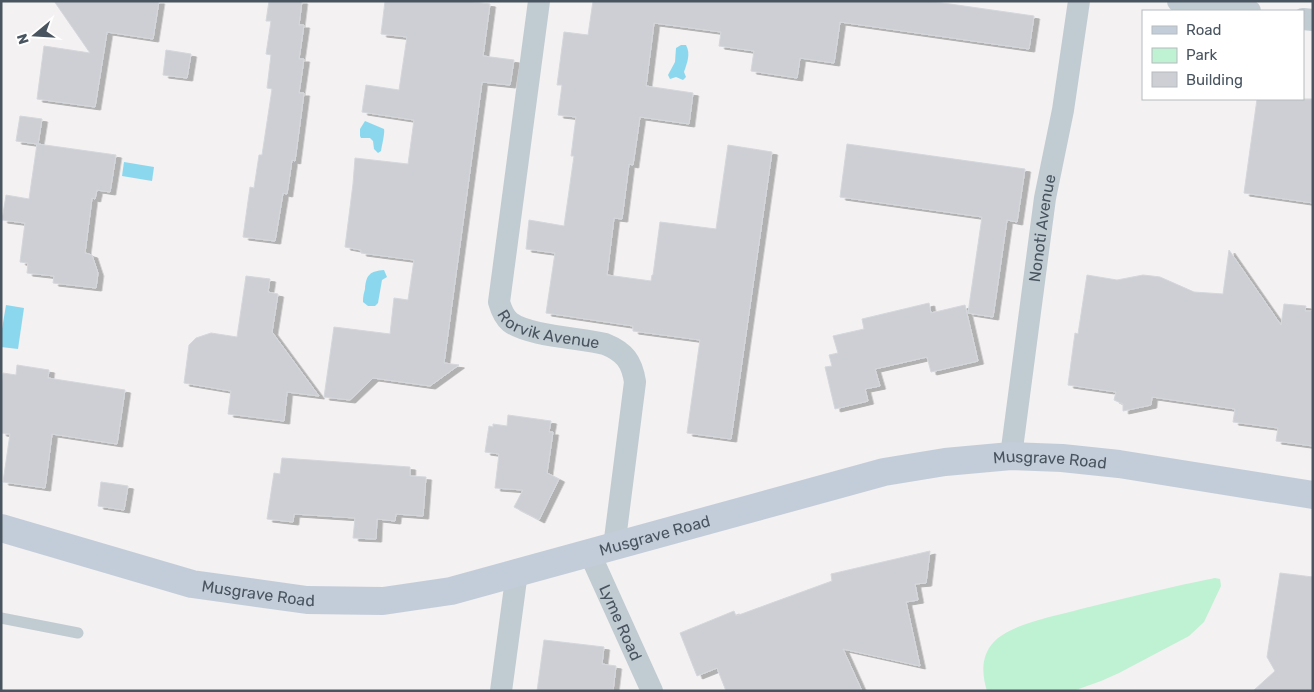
<svg xmlns="http://www.w3.org/2000/svg" width="1314" height="692" viewBox="0 0 1314 692" font-family="Rubik,sans-serif">
<style>
.green{fill:#bff1d3}
.water{fill:#8bd8ee}
.building{fill:#cdcfd5;stroke:#d4d7dc;filter:url(#shadow)}
.lines{fill:none;stroke-linecap:round;stroke-linejoin:round}
.lane{stroke:#c1cbd2;stroke-width:11}
.street{stroke:#c1cbd2;stroke-width:22}
.secondary{stroke:#c3cdd9;stroke-width:28}
.labels{text-anchor:middle;dominant-baseline:central;stroke-width:4;stroke-linejoin:round;paint-order:stroke}
.street-label{font-size:16px;fill:#48545f;stroke:#fff}
</style>
<defs>
<filter id="shadow"><feDropShadow dx="5.5" dy="3" stdDeviation="0" flood-color="#0004"/></filter>
</defs>
<rect width="100%" height="100%" fill="#f3f1f1"/>
<!-- green -->
<path class="green" d="M1215,578L1220,579L1221,586L1204,622L1189,636L1119,673L1101,681L1073,691H987C981,672 981,652 998,638C1019,622 1056,616 1081,609C1126,598 1170,587 1215,578Z"/>
<!-- water -->
<g class="water">
<path d="M681,45H686C691,54 687,63 684,72L686,77L683,80L676,77L670,79L668,75L675,62L676,48Z"/>
<path d="M365,121L384,129C385,133 382,145 381,151L378,153L374,149L373,141L370,138H361L360,136V129Z"/>
<polygon points="124,162 154,167 152,181 122,176"/>
<path d="M384,270L387,277L382,280L378,303L375,306H368L363,302C363,296 364,293 365,289C366,275 370,271 384,270Z"/>
<polygon points="6,305 24,308 18,349 1,347 1,335"/>
</g>
<!-- building -->
<g class="building">
<polygon points="54,1 159,1 153,39 107,32 95,107 37,99 44,46 90,53"/>
<polygon points="269,1 302,1 299,25 304,25 299,59 304,59 299,93 304,93 295,161 292,160 287,194 283,193 275,241 243,237 250,187 254,188 259,155 262,155 272,89 267,88 271,55 266,54 271,21 266,21"/>
<polygon points="385,1 466,1 490,4 483,56 514,60 510,85 482,82 444,363 459,365 430,386 373,378 350,400 324,397 334,327 390,334 394,298 408,300 414,260 361,253 361,250 345,247 353,184 355,158 408,164 414,120 362,112 366,85 399,90 407,37 381,34"/>
<polygon points="593,1 929,1 1034,16 1029,49 840,22 834,63 800,58 797,78 751,71 754,51 719,46 721,32 654,23 646,86 693,93 689,124 640,117 633,165 629,164 622,219 614,218 607,275 651,281 652,275 653,275 660,222 716,229 728,145 772,152 731,439 687,433 700,340 633,331 633,326 546,313 555,253 526,249 529,220 564,226 574,156 571,156 576,117 558,115 562,85 557,85 564,32 588,35"/>
<polygon points="166,50 191,54 187,78 163,75"/>
<polygon points="1257,99 1313,99 1313,203 1244,193"/>
<polygon points="20,116 42,119 38,144 116,155 110,192 97,190 95,199 92,198 85,253 92,255 98,273 96,288 53,283 54,276 27,273 28,263 20,262 25,223 2,220 6,195 29,199 37,144 16,141"/>
<polygon points="847,144 1025,169 1017,222 1007,220 993,317 968,313 982,217 840,197"/>
<polygon points="1229,250 1281,325 1284,304 1306,306 1305,311 1313,311 1313,446 1276,441 1278,428 1233,422 1235,409 1152,397 1151,405 1123,411 1123,404 1114,400 1116,392 1068,385 1075,333 1078,334 1087,275 1117,280 1143,275 1152,276 1160,277 1194,292 1223,294"/>
<polygon points="246,276 270,279 268,292 278,294 272,332 319,396 287,392 284,421 228,414 231,391 184,383 189,345 196,338 211,333 237,337"/>
<polygon points="929,303 931,313 965,305 978,361 931,372 927,357 875,369 880,386 865,389 868,401 835,409 825,367 832,366 829,355 838,353 833,336 864,329 862,319"/>
<polygon points="17,365 49,370 48,378 125,390 117,444 52,434 45,488 3,482 10,434 1,433 1,386 3,373 16,375"/>
<polygon points="508,415 551,421 549,432 553,432 547,473 559,479 539,520 514,507 523,490 495,488 499,454 485,452 489,426 493,427 493,424 507,426"/>
<polygon points="282,458 410,467 410,476 426,477 423,516 396,514 395,521 377,519 376,539 353,538 355,518 294,514 293,522 267,519 274,473 280,474"/>
<polygon points="101,482 128,486 124,510 98,506"/>
<polygon points="930,551 926,583 915,584 918,600 906,602 920,666 843,649 862,691 726,691 717,668 697,676 680,633 734,611 736,616 832,581 831,574"/>
<polygon points="1280,573 1313,577 1313,691 1253,691 1275,671 1267,657"/>
<polygon points="544,640 604,647 602,664 616,666 613,691 537,691"/>
</g>
<g class="lines">
<!-- lane -->
<polyline class="lane" points="1,618 78,633"/>
<!-- street -->
<g class="street">
<path id="s1" d="M539,1L499,302C501,309 504,317 510,322C528,336 581,338 605,344C625,352 632,362 635,382L614,547"/>
<polyline points="1178,1 1250,11"/>
<polyline points="1303,19 1313,20"/>
<path id="s2" d="M1011,456L1045,198L1063,110L1079,1"/>
<path id="s3" d="M590,554L652,691"/>
<polyline points="501,691 517,572"/>
</g>
<!-- secondary -->
<path class="secondary" id="s4" d="M1,528L192,584L307,600L383,601L451,591L884,472L945,462L1011,456L1062,458L1119,464L1313,495"/>
</g>
<g class="labels">
<!-- street labels -->
<g class="street-label">
<text stroke="none"><textPath href="#s2" startOffset="230">Nonoti Avenue</textPath></text>
<text stroke="none"><textPath href="#s1" startOffset="366">Rorvik Avenue</textPath></text>
<text stroke="none"><textPath href="#s4" startOffset="1076">Musgrave Road</textPath></text>
<text stroke="none"><textPath href="#s4" startOffset="671">Musgrave Road</textPath></text>
<text stroke="none"><textPath href="#s4" startOffset="266">Musgrave Road</textPath></text>
<text stroke="none"><textPath href="#s3" startOffset="75">Lyme Road</textPath></text>
</g>
</g>
<!-- border -->
<rect width="1314" height="692" fill="none" stroke="#48545f" stroke-width="5"/>
<!-- legend -->
<rect x="1142" y="10" width="162" height="90" fill="#ffffff" stroke="#b6bbbf"/>
<rect x="1152" y="26" width="25" height="8" fill="#c3cdd9" stroke="#b6bbbf"/>
<text x="1186" y="35" font-size="15" fill="#48545f">Road</text>
<rect x="1152" y="48" width="25" height="15" fill="#bff1d3" stroke="#b6bbbf"/>
<text x="1186" y="60" font-size="15" fill="#48545f">Park</text>
<rect x="1152" y="72" width="25" height="15" fill="#cdcfd5" stroke="#b6bbbf"/>
<text x="1186" y="85" font-size="15" fill="#48545f">Building</text>
<!-- north arrow -->
<g transform="translate(35 35) rotate(252)" stroke="#ffffff" stroke-width="4" paint-order="stroke">
<path d="M0-4L9 19L0 12L-9 19Z" fill="#48545f"/>
<text y="-8" font-size="14" font-weight="bold" text-anchor="middle" fill="#48545f">N</text>
</g>
</svg>
